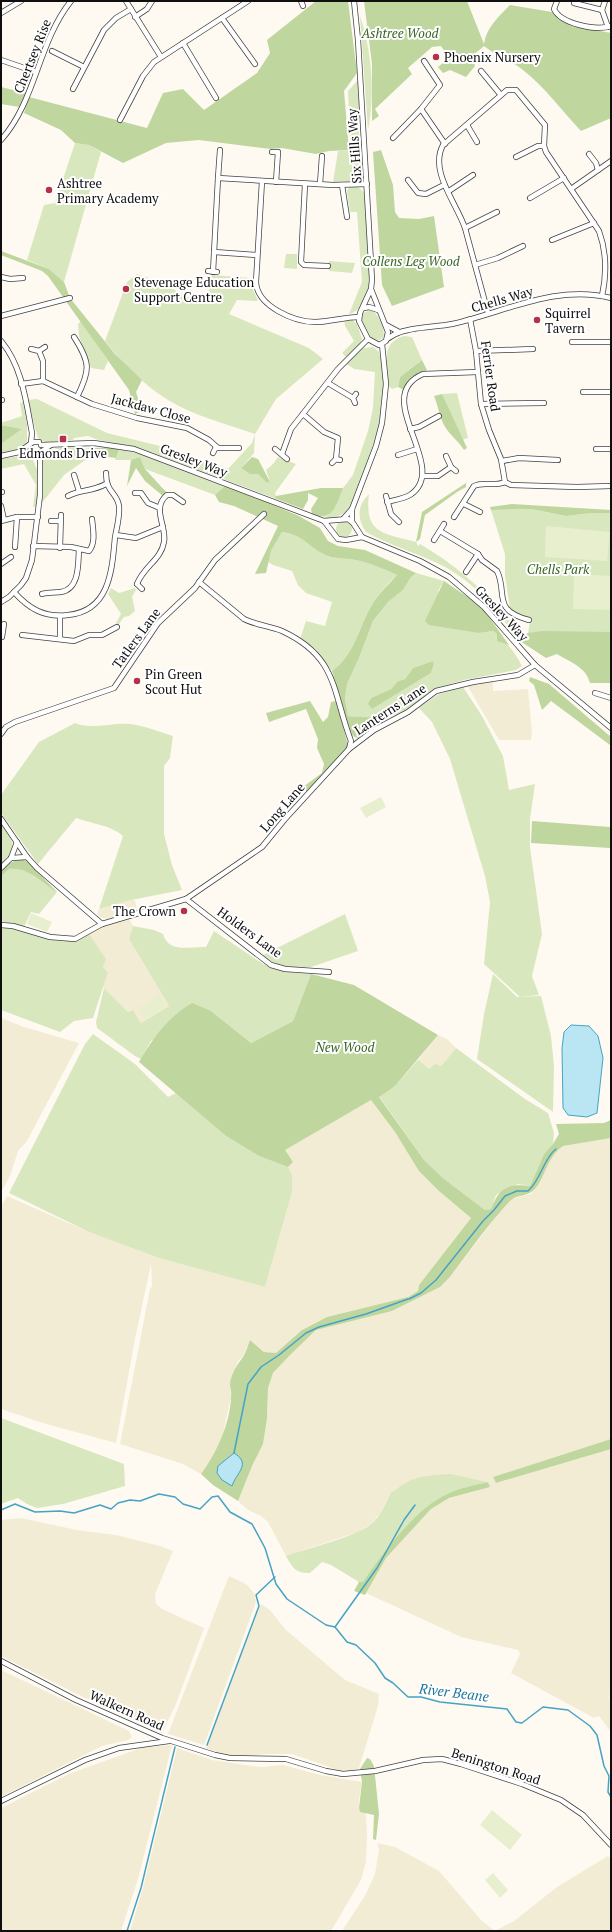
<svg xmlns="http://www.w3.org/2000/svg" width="612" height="1932" viewBox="0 0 612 1932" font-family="'PT Serif',serif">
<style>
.farmland{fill:#f3ecd4}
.green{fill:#d9e7be;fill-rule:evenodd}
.forest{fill:#bfd69e}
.pitch{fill:#e8efcf}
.water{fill:#bae5f2;stroke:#46a3c4}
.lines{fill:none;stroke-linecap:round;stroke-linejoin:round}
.stream{stroke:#46a3c4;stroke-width:1.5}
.minor-casing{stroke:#424242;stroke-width:6}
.minor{stroke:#fff;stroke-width:4.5}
.poi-dot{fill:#b63049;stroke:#fff;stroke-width:1.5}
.labels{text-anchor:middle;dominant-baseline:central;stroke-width:4;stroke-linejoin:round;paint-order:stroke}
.park-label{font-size:13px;font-style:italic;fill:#396323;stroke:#fff}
.street-label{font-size:13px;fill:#0f0f0f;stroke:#fff}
.poi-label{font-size:13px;fill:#0f0f0f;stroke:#fff;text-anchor:start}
.water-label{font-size:14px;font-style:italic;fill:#207599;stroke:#fff}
</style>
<rect width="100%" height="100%" fill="#fefaf2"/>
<!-- farmland -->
<g class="farmland">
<polygon points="493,681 493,691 528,689 532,732 531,740 499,740 467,685"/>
<polygon points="131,900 135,900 137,910 107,919 100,917 97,914 99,909"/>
<polygon points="129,918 133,926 129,939 169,1006 141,1023 133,1010 128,1012 102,986 108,972 103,967 89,934 103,926"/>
<polygon points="1,1018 24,1027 79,1043 27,1141 18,1151 10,1176 1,1192"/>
<polygon points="438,1035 447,1039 456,1048 441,1066 429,1070 418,1060"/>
<polygon points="371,1100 439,1191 471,1218 419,1285 418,1291 408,1297 327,1317 303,1329 276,1353 265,1352 250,1340 243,1356 238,1361 230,1384 231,1397 221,1442 211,1461 201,1474 183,1464 120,1444 150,1289 152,1286 151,1264 135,1339 116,1443 46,1424 1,1409 1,1207 7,1196 89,1232 159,1258 265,1287 292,1192 292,1175 288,1167 293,1162 284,1150"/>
<polygon points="611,1138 611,1439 493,1477 496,1483 611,1449 611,1692 607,1700 611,1694 611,1732 599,1716 594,1718 511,1673 520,1654 518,1650 461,1637 366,1593 386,1558 431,1509 449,1498 490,1487 488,1482 467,1478 406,1482 396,1490 391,1492 382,1511 371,1524 358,1532 286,1556 268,1522 261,1516 248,1510 238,1501 252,1465 263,1444 267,1419 268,1388 273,1373 290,1355 316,1330 392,1311 440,1287 449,1278 499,1213 512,1199 531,1194 536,1188 546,1164 558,1149 563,1146"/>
<polygon points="21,1518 77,1530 116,1535 160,1546 173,1551 155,1594 156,1604 162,1609 204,1628 176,1704 162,1733 79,1695 1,1656 1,1520"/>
<polygon points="229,1576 246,1584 254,1593 256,1602 204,1745 168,1734"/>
<polygon points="261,1604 270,1610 286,1630 345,1680 379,1694 378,1706 359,1768 353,1771 338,1770 292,1754 267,1754 237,1757 224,1755 206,1748"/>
<polygon points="1,1670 129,1731 132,1737 128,1740 102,1746 1,1797"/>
<polygon points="172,1745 138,1879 121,1931 1,1931 1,1808 71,1773 144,1747"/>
<polygon points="177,1748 212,1760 260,1767 283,1765 320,1775 362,1782 359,1800 359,1808 366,1813 367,1835 366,1862 361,1880 331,1931 130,1931 143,1888"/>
<polygon points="377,1843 395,1847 439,1871 482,1921 495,1931 514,1921 557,1887 608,1856 611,1859 611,1931 342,1931 366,1894 375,1874 379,1850"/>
</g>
<!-- green -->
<g class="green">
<path d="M360,16C372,51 375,94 368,130Z"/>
<polygon points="358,80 360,112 357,126 362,146 364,174 358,181 333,182 338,151 351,150 348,91"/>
<polygon points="75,143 89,145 101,152 64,282 49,269 27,260 44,205 55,203"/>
<path d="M349,187H358L364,192L371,277C369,291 364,311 349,314L362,282L357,212H350L347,191Z"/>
<polygon points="286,254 297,254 297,269 284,268"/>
<polygon points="329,261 355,263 352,273 329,271"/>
<path d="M137,274L161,282L185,296L203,303L209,290L212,275L252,278L253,289L258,301L237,300L229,314L309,348L323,359L276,399L255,434L254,453L241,468L250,474H258L267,483L270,482L266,470L273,464L278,457L296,464L275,493L276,496L274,498L140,448L98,440L88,436L74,438L73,440L45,442L38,438L33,421H32L27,400L37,399L107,433L160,446L228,469L252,443L255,434C226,424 195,416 168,400C145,386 122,363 105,341L127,282Z"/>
<path d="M371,310C379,314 386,330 383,338L377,341L370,338L361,319L363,313Z"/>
<polygon points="350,318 357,324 362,339 359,345 346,357 342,353 354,341 345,326 344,319"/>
<polygon points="81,321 108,361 104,370 91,368 79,336 78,324"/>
<path d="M404,336L412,337L422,360L400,377L398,387L392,389L389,386C388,365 379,343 404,336Z"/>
<path d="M373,347L379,352C392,393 376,438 362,476C358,486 355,498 349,508C342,517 332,520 320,517L327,516L335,507L343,488L353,475L368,431L373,408L375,372L354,369L345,363L363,348Z"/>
<polygon points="457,393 468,438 462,440 442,394"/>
<polygon points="23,402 27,423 27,442 16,450 1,453 1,444 22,429 1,425 1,423 22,416 20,403"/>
<polygon points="63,446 83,449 79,456 91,456 64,475 41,504 43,454 48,450 63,447"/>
<polygon points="119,449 140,454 225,486 224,487 215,495 145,469 140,457 131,460 115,460"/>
<polygon points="25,455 32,458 39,474 36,506 33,507 36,485 24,464 1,469 1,459"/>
<path d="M369,494C364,535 384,533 416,542L418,546L420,544C457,565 492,598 520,630L517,633H513C494,605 468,577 437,563C413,552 389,545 366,532C357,519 357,505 369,494Z"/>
<polygon points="531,509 566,516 591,513 611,513 611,632 528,633 530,622 510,609 505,575 505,554 491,510"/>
<circle cx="344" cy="529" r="8"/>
<path d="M282,532C305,535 309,549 328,556C337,559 347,558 356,560C370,563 384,569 397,575C388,583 380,592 373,603C359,626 355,655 332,671L315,649L300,639L306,621L325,626L332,602L306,593L298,585L292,571L273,565L268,562L271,551Z"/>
<path d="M416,573L444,581L438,591L479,633L493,631C506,641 515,652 522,666L516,670L464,680L433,689L406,710L383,720L348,716L345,699L347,684L359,658L373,621L388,602L403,590L411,577ZM433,661L434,664L431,673L372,709L371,698L391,689L398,681L405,679L413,668Z"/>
<polygon points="111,588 119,593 135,588 136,590 132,597 135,611 129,616 124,617 119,624 116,623 121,614 108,594"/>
<polygon points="463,687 482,716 503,756 509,790 535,784 530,819 530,847 542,934 532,976 539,995 520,997 484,964 490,902 485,876 450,759 432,722 419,708 439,694"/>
<path d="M75,723C92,730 112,722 131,724C145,726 160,732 173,736L170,758L164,766V834L172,865L182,890L131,900L99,909L123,836C111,825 92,824 76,818L38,864L1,813V795L39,742Z"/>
<path d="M1,824C15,840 17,848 1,865Z"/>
<polygon points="14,868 29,872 57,892 39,914 31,912 24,927 1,921 1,877 9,869"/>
<path d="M345,914L358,951L311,967C290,969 279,966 261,956Z"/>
<path d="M133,926L154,930L163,934C169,954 190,946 206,947L214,931L263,964L288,972L311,974L293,1021L251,1043L211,1011L151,1041L141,1059L135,1056L97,1028L96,1022L104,988L128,1012L133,1010L141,1023L169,1006L129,939Z"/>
<path d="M8,928C38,933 60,951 89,934L106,959L103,967L108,972L93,1018L74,1021L60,1032L1,1010V928Z"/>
<polygon points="493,974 517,997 541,996 551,1036 554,1066 553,1112 477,1059 484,1014"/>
<polygon points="93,1034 135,1064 168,1097 176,1093 226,1136 259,1156 288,1167 292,1175 292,1192 265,1287 159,1258 89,1232 9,1193 85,1044"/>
<polygon points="456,1048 525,1099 548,1113 554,1133 553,1144 544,1154 530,1186 518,1184 496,1195 491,1209 485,1210 443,1178 424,1160 379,1096 395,1086 418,1060 429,1069 435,1064 441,1066"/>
<polygon points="1,1418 124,1464 125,1486 63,1504 37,1508 27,1504 18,1498 1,1504"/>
<path d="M450,1474L488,1482C475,1485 459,1488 447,1494C417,1507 381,1556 363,1582H359L331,1565L322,1562L310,1573C296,1574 292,1567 286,1556C308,1548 356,1537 371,1524C381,1516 386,1503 391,1492C398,1490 401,1484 407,1482C420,1475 436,1475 450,1474Z"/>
</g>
<!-- forest -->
<g class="forest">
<polygon points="316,1 348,1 357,73 344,91 349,150 329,151 316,154 282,148 271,149 199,140 166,143 123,163 89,145 75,143 61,130 24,113 29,97 147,128 163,93 183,89 204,110 257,73 270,53 267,40"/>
<path d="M364,1H467L484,44C486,28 499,16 510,5L552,12L569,25L611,33V118L581,131C562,111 545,87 523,70C511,60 496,56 484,46L472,56L475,66L466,77L450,70L443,73L438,67L449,58L441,46L432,47L408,68L412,74L375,109L379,116L372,121V64Z"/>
<polygon points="1,87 25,93 19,107 1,104"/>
<polygon points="381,150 393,185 395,212 399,218 419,219 434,216 444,287 392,306 382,285 373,152"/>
<polygon points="1,251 49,269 64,282 70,298 115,354 142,380 136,392 142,411 135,414 129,390 48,276 42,271 1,255"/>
<polygon points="422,360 427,370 412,380 404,390 398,387 400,377"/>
<path d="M442,394L467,448L464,450C458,440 448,434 443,423C439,415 438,405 434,396Z"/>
<polygon points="1,425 22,429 1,444"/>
<polygon points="112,447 119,449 116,458 101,456 79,456 83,449"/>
<polygon points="140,457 145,469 167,493 163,496 145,481 136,468 127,486 131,460"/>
<polygon points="252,457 258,459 270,482 267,483 258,474 250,474 241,468"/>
<polygon points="466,483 466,487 457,492 425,515 420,539 416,542 422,512"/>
<path d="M224,487H231L299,516L320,528L328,541L338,546L365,550L416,573L411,577L403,590L388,602L373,621L359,658L347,684L345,699L348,716C359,718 377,715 386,722L359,739L353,736L350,730L332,671C355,655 359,626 373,603C380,592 389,584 397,575C384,569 370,563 356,560C347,558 336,559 328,556C309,549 305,535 282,532L271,551L266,573L255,574L278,526L234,506L219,502L215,495Z"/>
<path d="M321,488H343C337,503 333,523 312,514L311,509L318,498L308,493V500L303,509L274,498L276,496Z"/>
<polygon points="512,504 611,510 611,513 591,513 566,516 531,509 491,510 490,507"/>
<polygon points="444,581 475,602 486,613 509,645 497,641 497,634 493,631 479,633 429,625 425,621"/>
<path d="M543,631L611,632V683H590C586,667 570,662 557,654L546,658L517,639L528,633Z"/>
<polygon points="433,661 434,664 431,673 372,709 368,704 371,698 391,689 398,681 405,679 413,668"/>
<polygon points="530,677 549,684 611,737 611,743 610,745 551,701 542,710 534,685 529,681"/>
<polygon points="310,701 323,722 328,717 331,702 336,701 348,745 348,750 307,792 303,787 322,773 324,764 317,748 318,739 306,709 269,722 266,713"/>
<polygon points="532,821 610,827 610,848 531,843"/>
<path d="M21,858L28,862L57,892C42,883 28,866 9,869L1,877V869L8,864Z"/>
<path d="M311,974L354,985L438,1035L395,1086L379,1097L424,1160L443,1178L485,1210L491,1209C499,1188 508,1183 530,1186L544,1154L553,1144L559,1134L556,1124L604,1123L611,1120V1138L563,1146C546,1158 546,1176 535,1189C528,1197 517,1194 510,1201C488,1224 469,1252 449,1278L440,1287L392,1311L316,1330L290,1355L273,1373L268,1388L267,1419L263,1444L252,1466L238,1501L213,1485L201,1474C217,1453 230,1423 231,1397C232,1393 230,1388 230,1384C231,1374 237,1365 243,1357C246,1352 248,1345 250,1340L264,1352L276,1353L302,1330L327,1317L408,1297L418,1291L419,1285L471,1218L439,1191L419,1171L395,1132L371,1100L285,1150L293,1162L288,1167L259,1156L226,1136L139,1062C153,1038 168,1017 192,1003L211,1011L251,1043L293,1021Z"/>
<polygon points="611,1439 611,1449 496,1483 493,1477"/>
<path d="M488,1482L490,1487L449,1498L431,1509L386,1558L365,1595L354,1591L359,1582H363C381,1555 417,1507 447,1494C459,1488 475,1485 488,1482Z"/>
<polygon points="367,1758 370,1759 374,1766 379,1814 376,1840 373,1839 374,1815 360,1812 359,1808 362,1782 360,1769"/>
</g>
<!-- pitch -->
<g class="pitch">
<polygon points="546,526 610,532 607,561 545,557"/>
<polygon points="574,574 611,576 611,610 573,609"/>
<polygon points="381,797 386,807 366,818 360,808"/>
<polygon points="31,913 52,922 47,932 27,924"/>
<polygon points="160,994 167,1006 144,1020 138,1008"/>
<polygon points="492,1810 522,1835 510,1850 480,1825"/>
<polygon points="493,1873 508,1890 500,1898 485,1880"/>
</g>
<!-- water -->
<g class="water">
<polygon points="571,1025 589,1026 598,1036 603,1058 597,1113 587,1117 568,1115 563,1108 562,1048 564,1032"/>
<path d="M234,1453C252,1464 236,1473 232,1486L222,1480L217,1473L218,1466Z"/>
</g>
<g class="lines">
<!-- stream -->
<g class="stream">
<path d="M409,1299L421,1293L436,1280L483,1221L494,1210L505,1196L517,1191H528C541,1180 543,1159 556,1149"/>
<polyline points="234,1453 248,1384 261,1367 279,1355 306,1333 319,1327 366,1314 408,1299"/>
<polyline points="1,1510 15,1504 35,1512 60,1511 74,1513 100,1505 111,1509 118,1503 130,1500 140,1501 159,1494 175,1497 183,1504 200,1509 212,1497 218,1496 230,1512 252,1524 265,1548 276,1584 287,1599 326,1625 335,1627 347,1642 356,1645 375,1663 385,1678 393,1683 408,1697 421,1697 440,1702 507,1709 516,1722 522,1723 543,1707 568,1710 590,1726 597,1735 604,1766 609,1776 608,1792 611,1797"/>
<polyline points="335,1627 377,1568 404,1520 415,1505"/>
<polyline points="207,1745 259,1606 256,1595 275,1577"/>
<polyline points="127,1931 141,1888 175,1747"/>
</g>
<!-- minor casing -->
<g class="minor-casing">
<g id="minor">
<polyline points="126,1 161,57"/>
<polyline points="301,1 303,6"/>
<polyline points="354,1 358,40 372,280 371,289 360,313 359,321 368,339 379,345 386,341 388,332 371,289"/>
<path d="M557,1L554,9C561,24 596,31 611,26"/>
<polyline points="605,1 602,10 608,27"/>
<polyline points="574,3 602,10"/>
<polyline points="1,13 21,1"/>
<polyline points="135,17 147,9 152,1"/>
<polyline points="222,18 255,64"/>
<polyline points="183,43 216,98"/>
<polyline points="52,51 84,67"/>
<polyline points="1,60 36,72"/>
<polyline points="481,71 500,94"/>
<polyline points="73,89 104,30 116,18 131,9"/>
<polyline points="421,109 445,144"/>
<polyline points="120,120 143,76 154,62 248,1"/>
<polyline points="467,125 477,142"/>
<polyline points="393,138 421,109 440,85 424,61"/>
<path d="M1,140C36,101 38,42 71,1"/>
<polyline points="272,152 278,152 276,182"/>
<polyline points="589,154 596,163 598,170"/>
<polyline points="516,157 538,146 544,146"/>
<polyline points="218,178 220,150"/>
<polyline points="408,180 418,193 426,194 444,185"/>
<path d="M262,181L256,282C257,306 294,322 315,322C330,322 344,317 359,317"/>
<polyline points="305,184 301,262 304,265 328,266"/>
<polyline points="320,184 322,156"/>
<polyline points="342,185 347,217"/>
<polyline points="571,189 611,161"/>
<polyline points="449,191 473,175"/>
<polyline points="530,198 564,178"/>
<polyline points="465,228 497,212"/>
<polyline points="552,240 594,223"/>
<polyline points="214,252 257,255"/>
<polyline points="475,265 498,258 523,246"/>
<polyline points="208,271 217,272"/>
<polyline points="213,272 218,178 333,185 367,184"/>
<polyline points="1,277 10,279 23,278"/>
<polyline points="364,308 369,307 378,310"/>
<path d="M488,313L465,228C456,202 429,171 443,145L507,90H516L545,125L544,146L546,152L599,231C607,253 607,273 602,296"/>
<polyline points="1,316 70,298"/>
<polyline points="470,319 476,351 481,404 489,430 501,459 505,482 511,485 577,487 611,486"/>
<polyline points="386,325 399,332"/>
<path d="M74,337C91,363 90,371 77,397"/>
<path d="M387,339C391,337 394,334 398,333C411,327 437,327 452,324C505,312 556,284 611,298"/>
<path d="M1,341C22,366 26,401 32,433L31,443"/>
<polyline points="572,342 611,342"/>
<polyline points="31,349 39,351 43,361 43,381"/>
<polyline points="39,351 45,347"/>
<polyline points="476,351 533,349"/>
<polyline points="328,383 353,398"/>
<polyline points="21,384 43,381 92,404 137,418 187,428 209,440 218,448 239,448"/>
<polyline points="583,392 611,392"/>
<polyline points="1,400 2,400"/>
<polyline points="355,403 353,398 356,394"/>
<polyline points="481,404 544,403"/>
<polyline points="303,414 324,432 338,438 336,459"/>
<polyline points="410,429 419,427 439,416"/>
<polyline points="41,445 94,443 134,449 324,521 338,539 346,540 362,537 420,561 449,577 484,607 535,665 611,728"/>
<polyline points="275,449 287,459"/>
<polyline points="596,449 611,449"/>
<polyline points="19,452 30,453 36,455 51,445"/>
<polyline points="213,453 216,447"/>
<polyline points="282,454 291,429 338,369 368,339"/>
<polyline points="398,455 417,449"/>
<polyline points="1,456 19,452 33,442 39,442"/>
<polyline points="446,456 451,467"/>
<polyline points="502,461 519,458 558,460"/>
<polyline points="332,463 336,459 340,460"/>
<polyline points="74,475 79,491"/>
<polyline points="423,476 438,476 451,467 456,471"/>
<polyline points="1,492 2,492"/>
<polyline points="135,493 141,493 148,503 160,508"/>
<path d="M68,496C82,489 91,492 106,484"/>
<polyline points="386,496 391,514 399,522"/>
<path d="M387,502C394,500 403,499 410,495C452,468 369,397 423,374L478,372"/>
<polyline points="464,504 480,512"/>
<polyline points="1,506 4,520"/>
<path d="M454,517L474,486C483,481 495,487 505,482"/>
<polyline points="344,518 352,509"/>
<polyline points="1,521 17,517 38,517"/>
<polyline points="51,521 60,521"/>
<polyline points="324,521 348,519 353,523 362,537"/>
<polyline points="352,521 352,509 376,446 382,423 386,384 382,344"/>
<path d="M440,531L478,554L482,560L497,571C508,593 491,610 529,620"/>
<polyline points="116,535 136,538 163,527"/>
<polyline points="434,540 444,524"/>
<path d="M33,546L71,547L89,551C96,543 93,529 92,519"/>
<polyline points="15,547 17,517"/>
<polyline points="60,548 61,515"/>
<polyline points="1,564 11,557"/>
<polyline points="466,572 478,554"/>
<path d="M137,584C144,566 161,560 164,542C167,526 151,508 167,495H173L183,502"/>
<polyline points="137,584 142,589"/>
<path d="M14,592C29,609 45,618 68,615C110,611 112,570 115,537C117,527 120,516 119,506C117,492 106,493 106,473"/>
<path d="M42,594C49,592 55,593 61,592C80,589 78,563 79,549"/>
<polyline points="1,602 9,597 21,585 26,578 32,560 40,495 40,453"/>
<polyline points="22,635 74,641 89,635 102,635 117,627"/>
<polyline points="2,637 4,624"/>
<polyline points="60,639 60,616"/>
<polyline points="595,693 611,698"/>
<polyline points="1,734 6,727 15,722 114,688 158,623 195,588 215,560 264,514"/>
<polyline points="349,749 374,730 408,712 436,691 473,682 518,675 535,665"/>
<polyline points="1,819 27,857 37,868 102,924"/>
<polyline points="11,858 27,857"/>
<polyline points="1,868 11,858 17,842"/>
<polyline points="186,899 271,965 285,969 329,972"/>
<path d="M1,925L13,926L50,937L75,939L102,924L186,899L262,847L285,819L349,749L351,741C332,691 338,657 282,631C270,626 256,625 244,619L199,582"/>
<polyline points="1,1661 76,1700 162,1738 215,1755 230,1758 286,1759 326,1771 343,1774 375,1771 423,1760 442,1759 461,1764 522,1784 561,1800 583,1815 611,1845"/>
<polyline points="1,1801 85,1760 119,1748 169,1741"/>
</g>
</g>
<!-- minor -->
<use href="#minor" class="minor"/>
</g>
<!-- markers -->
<g class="poi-dot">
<circle cx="436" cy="57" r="4"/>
<circle cx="49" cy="190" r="4"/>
<circle cx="126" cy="289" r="4"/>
<circle cx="537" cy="320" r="4"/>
<rect x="59" y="435" width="8" height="8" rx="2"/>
<circle cx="137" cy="681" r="4"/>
<circle cx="184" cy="911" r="4"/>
</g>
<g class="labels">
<!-- park labels -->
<g class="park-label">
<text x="400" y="33">Ashtree Wood</text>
<text x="411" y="261">Collens Leg Wood</text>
<text x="558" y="569">Chells Park</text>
<text x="345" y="1047">New Wood</text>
</g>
<!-- street labels -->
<g class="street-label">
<text transform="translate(32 56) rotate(-68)">Chertsey Rise</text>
<text transform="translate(354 146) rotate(-94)">Six Hills Way</text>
<text transform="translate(502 299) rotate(-16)">Chells Way</text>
<text transform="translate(491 376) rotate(82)">Ferrier Road</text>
<text transform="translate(151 408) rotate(15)">Jackdaw Close</text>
<text transform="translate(194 460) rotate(21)">Gresley Way</text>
<text transform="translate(502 613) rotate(47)">Gresley Way</text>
<text transform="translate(136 638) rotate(-54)">Tatlers Lane</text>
<text transform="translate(390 709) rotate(-33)">Lanterns Lane</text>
<text transform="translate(282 807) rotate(-49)">Long Lane</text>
<text transform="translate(250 932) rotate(36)">Holders Lane</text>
<text transform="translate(127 1710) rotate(24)">Walkern Road</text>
<text transform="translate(496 1766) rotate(18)">Benington Road</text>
</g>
<!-- poi labels -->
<g class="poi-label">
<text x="444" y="57">Phoenix Nursery</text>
<text x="57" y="183">Ashtree<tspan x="57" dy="15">Primary Academy</tspan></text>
<text x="134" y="282">Stevenage Education<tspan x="134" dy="15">Support Centre</tspan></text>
<text x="545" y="313">Squirrel<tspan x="545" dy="15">Tavern</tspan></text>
<text x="63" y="453" text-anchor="middle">Edmonds Drive</text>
<text x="145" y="674">Pin Green<tspan x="145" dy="15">Scout Hut</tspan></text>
<text x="176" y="911" text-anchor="end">The Crown</text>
</g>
<!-- water labels -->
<g class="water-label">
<text transform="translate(454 1692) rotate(7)">River Beane</text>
</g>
</g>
<!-- border -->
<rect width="612" height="1932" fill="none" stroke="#0f0f0f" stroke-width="4"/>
</svg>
